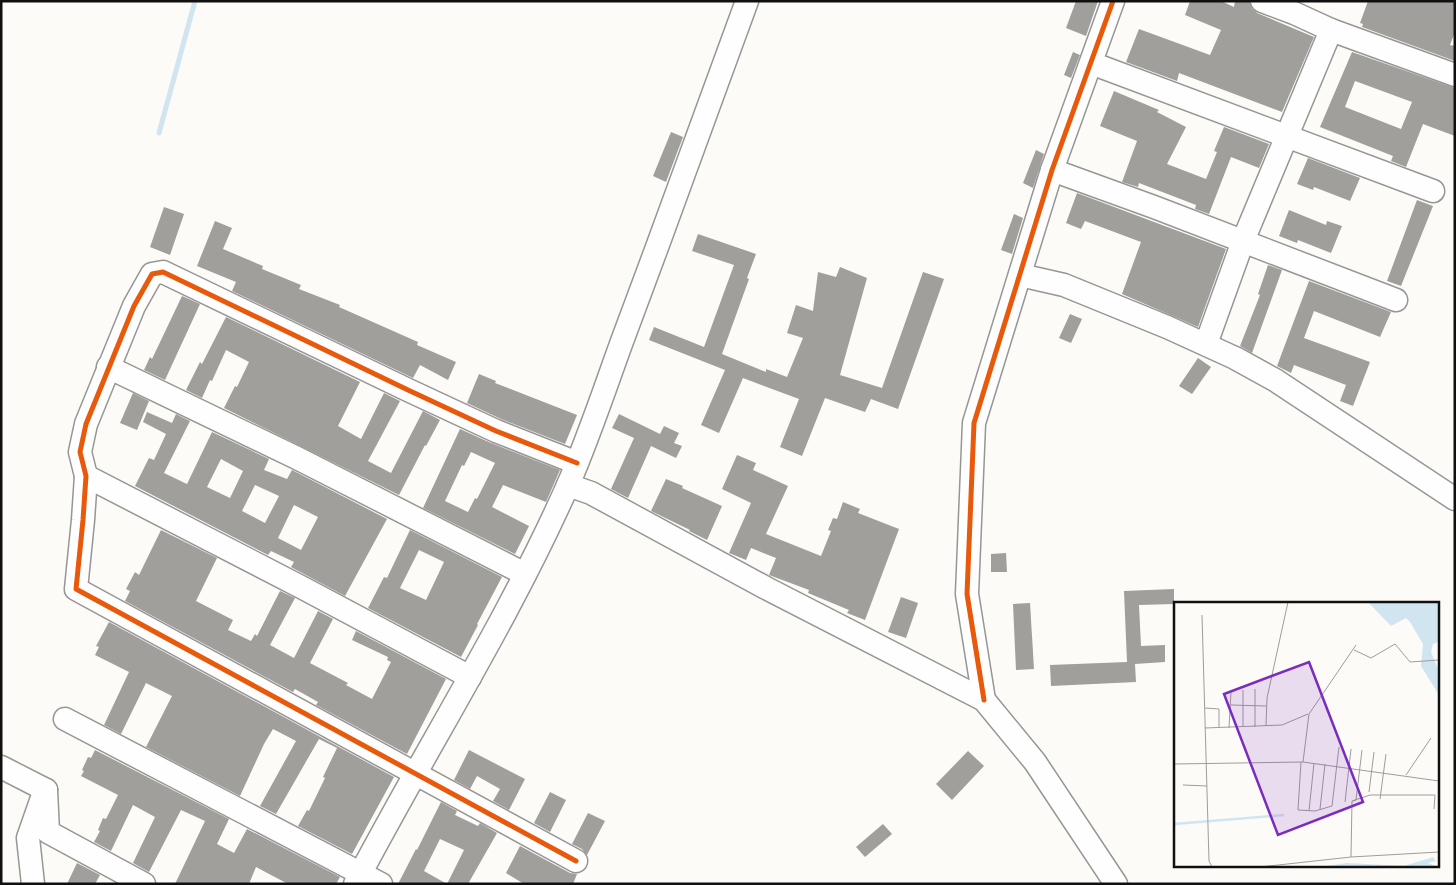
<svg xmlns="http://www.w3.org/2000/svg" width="1456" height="885" viewBox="0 0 1456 885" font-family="Bitter,serif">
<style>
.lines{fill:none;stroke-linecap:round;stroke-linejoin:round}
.stream{stroke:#d1e5f1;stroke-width:5}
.building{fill:#a09f9c;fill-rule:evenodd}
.minor-casing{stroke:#969694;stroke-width:25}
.minor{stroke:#fffefe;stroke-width:22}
.cycleway-casing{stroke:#fff;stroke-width:8}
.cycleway{stroke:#e8590c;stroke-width:5}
.inset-river{fill:none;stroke:#d1e5f1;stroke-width:2.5}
.inset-road{fill:none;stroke:#9e9d9b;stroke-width:1}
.view{fill:#7b2cbf;fill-opacity:0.15;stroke:#7b2cbf;stroke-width:2.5}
.inset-edge{fill:none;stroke:#101010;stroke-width:2.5}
</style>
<rect width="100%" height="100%" fill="#fcfbf7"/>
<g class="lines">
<!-- stream -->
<polyline class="stream" points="159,133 195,1"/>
</g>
<!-- building -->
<g class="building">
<polygon points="1076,1 1098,1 1086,36 1066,28"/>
<polygon points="1190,1 1221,1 1234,7 1235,1 1249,1 1252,9 1257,13 1314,37 1282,112 1179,73 1177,81 1126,62 1139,29 1210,55 1221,30 1185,15"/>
<polygon points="1368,1 1455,1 1455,32 1450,45 1455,46 1455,61 1362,27 1363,24 1360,23"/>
<polygon points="1073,52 1080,55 1071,78 1064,75"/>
<path d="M1352,52L1455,88V136L1423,124L1406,167L1391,161L1393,156L1320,127ZM1355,81L1412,102L1401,129L1345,107Z"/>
<polygon points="1114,91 1159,110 1157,112 1186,127 1167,164 1206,179 1217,152 1214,151 1224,127 1269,144 1259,168 1231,157 1209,214 1195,209 1196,205 1139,183 1138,187 1122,182 1137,141 1100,126"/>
<polygon points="671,132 683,137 666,182 653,176"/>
<polygon points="1036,150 1044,154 1033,188 1023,183"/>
<polygon points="1308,158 1360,178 1350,201 1314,187 1313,190 1297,184"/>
<polygon points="1077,193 1226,249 1198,327 1122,294 1141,242 1085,221 1081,229 1066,223"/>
<polygon points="1417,200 1433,206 1401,286 1387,281"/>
<polygon points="164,207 184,214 170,255 150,247"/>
<polygon points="1289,210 1326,225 1327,221 1342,226 1331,253 1298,240 1297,243 1279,236"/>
<polygon points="1014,214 1023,218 1012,254 1001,250"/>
<polygon points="215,221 232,228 223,249 263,266 262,269 301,285 299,289 340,305 339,307 418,342 417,345 456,362 448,380 420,365 413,378 232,291 236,282 197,266"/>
<polygon points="698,234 756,254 747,278 749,279 722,354 766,372 766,369 787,377 803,338 787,333 796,305 813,311 818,272 836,277 840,267 867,278 840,375 882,388 923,272 944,279 898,409 871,399 865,412 825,398 802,456 780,447 799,399 743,378 719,433 701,425 725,370 649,340 654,327 704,347 734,265 692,251"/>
<polygon points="1268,265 1282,270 1252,353 1240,346 1260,295 1258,294"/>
<polygon points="1309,281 1391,312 1380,337 1314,311 1304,338 1370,362 1353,406 1340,401 1346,385 1294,365 1291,373 1277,366"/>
<polygon points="182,296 200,304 165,380 144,370 150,357 152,359"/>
<polygon points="1070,314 1082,319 1071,343 1059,338"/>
<polygon points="226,317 360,382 338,426 361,439 384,393 400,401 368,461 391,473 423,411 440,420 426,446 425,445 399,495 224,408 235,386 237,387 249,362 226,350 212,381 210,380 202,398 186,390 200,362 202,364"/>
<polygon points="1198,358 1211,367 1192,394 1179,386"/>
<polygon points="479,374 496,381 495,383 577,415 565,444 501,419 467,403"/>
<polygon points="133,393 149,401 137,430 120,423"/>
<path d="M147,412L172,423L176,414L190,421L164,473L187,484L212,432L269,459L264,470L287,479L292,470L387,519L345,596L291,567L294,562L271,551L268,555L135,486L149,458L154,460L166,434L143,422ZM221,459L243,471L230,498L207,487ZM255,485L279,496L265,523L242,511ZM294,505L318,517L301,550L278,538Z"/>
<polygon points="619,414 660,434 664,426 679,433 674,443 682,446 676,458 651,446 628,498 611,489 634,438 612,428"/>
<path d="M460,429L491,443L560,470L546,502L503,485L492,507L529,526L515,554L423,508ZM471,452L495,463L477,499L475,498L468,512L445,501L462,465L464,466Z"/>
<polygon points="737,455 756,463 753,470 788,486 766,534 821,556 831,531 828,530 833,518 837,519 843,502 860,509 858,513 899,529 865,620 847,613 849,610 808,593 809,590 769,575 776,558 751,548 746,560 729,553 751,503 722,489"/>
<polygon points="666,479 683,486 682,488 722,506 707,540 689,531 690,530 651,511"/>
<polygon points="161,530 217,558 196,601 233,620 228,630 251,641 255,634 257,636 280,591 295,598 270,645 294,658 318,611 333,619 310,663 348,683 346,685 372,699 391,662 387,660 388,657 352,640 356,631 446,679 407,754 316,705 318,702 295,689 293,692 125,601 130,591 126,589 135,572 139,575"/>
<path d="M410,530L502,577L477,624L478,625L461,657L368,608L384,577L387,578ZM419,550L444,562L426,600L400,588Z"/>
<polygon points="1006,553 1007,572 991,572 991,554"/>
<polygon points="1174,589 1174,604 1139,605 1141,646 1165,645 1165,662 1135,664 1136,682 1051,686 1050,665 1127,662 1124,591"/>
<polygon points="901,597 918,603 906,638 888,632"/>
<polygon points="1030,603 1034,669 1016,670 1013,604"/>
<polygon points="109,622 394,777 352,854 298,826 307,810 309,811 325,778 323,777 337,748 319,739 276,814 260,806 296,741 273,729 264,744 240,796 146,747 172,696 146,683 121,734 104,725 129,672 95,655 99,647 96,646"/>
<polygon points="95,750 229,819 217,844 234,853 247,829 340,877 336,884 288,884 256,867 249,884 175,884 205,821 181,810 149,872 133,863 155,817 133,805 111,851 94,842 100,831 98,830 103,818 106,819 118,795 81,776 84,771 82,770 88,757 91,758"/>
<polygon points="469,750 525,779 509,810 493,801 500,789 477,776 470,789 454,780"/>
<polygon points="968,751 984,766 952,800 936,784"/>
<polygon points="550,792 566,800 550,832 534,823"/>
<path d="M441,802L457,811L455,815L478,826L480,823L497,833L468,884H398L416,849L417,850ZM440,839L464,850L447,884L424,871Z"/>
<polygon points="588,813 605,821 587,855 582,849 572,844"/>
<polygon points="883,824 892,834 865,857 856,847"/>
<polygon points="520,846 570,873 577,874 573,884 524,884 506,873"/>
<polygon points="77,863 100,875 95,884 67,884"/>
</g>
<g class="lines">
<!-- minor casing -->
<g class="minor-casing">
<g id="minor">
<polyline points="1262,1 1294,13 1331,30 1455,75"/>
<polyline points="1091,63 1433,191"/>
<polyline points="1052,170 1154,207 1396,300"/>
<polyline points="1020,275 1064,285 1167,327 1235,358 1275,380 1455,499"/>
<polyline points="1206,344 1243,241 1331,30"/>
<polyline points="108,367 297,458 525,574"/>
<polyline points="86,476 303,588 470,677"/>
<polyline points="568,485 591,493 766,588 984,700 1035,762 1116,884"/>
<polyline points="984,700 967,594 974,423 1052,170 1113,1"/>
<polyline points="65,719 381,884"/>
<polyline points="1,767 46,790"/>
<polyline points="46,790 48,832 144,884"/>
<polyline points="576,861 76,589 83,520 86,476 80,452 86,424 134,306 152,274 163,272 408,390 496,431 577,463"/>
<polyline points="33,884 28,838 42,798"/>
<path d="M355,884C425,750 507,623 568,485C588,439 604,391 621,344C664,230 705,115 747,1"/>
</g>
</g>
<!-- minor -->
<use href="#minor" class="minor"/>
<!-- cycleway casing -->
<g class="cycleway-casing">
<g id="cycleway">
<polyline points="984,700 967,594 974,423 1052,170 1113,1"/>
<polyline points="576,861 76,589 83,520 86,476 80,452 86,424 134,306 152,274 163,272 408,390 496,431 577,463"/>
</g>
</g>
<!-- cycleway -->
<use href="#cycleway" class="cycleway"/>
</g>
<!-- overview -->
<g transform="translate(1174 602)">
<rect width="265" height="265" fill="#fcfbf7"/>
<path d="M194,0H265V45L264,40L259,42L257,50L265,69V93L247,64L249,42L236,20L232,16L217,24ZM259,255L262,259L254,261L265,265H146L173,261L230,264Z" fill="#d1e5f1"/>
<path class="inset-river" d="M0,222L110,213"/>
<path class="inset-road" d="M28,13L35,259L38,265M180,48L197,56L221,42L236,60L265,58M81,87V125M69,88V125M57,103L92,104M31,106L45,107V125M92,124L93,96L114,0M31,126L108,123L134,112M55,126L57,89M127,160L124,208L141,209L158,204L165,145M129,160L135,112L182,43M0,162L129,160L265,179M232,173L257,136M9,183L33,184M195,190L200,150M206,197L212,152M178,199L196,193H261L260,207M179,199L182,198L188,148M171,200L177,147M146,207L151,162M135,209L140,161M177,255L178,199M86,265L177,255L265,250"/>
<path class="view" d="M135,60L189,200L104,233L50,92Z"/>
<rect width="265" height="265" class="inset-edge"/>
</g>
<!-- border -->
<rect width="1456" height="885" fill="none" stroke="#101010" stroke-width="5"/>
</svg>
